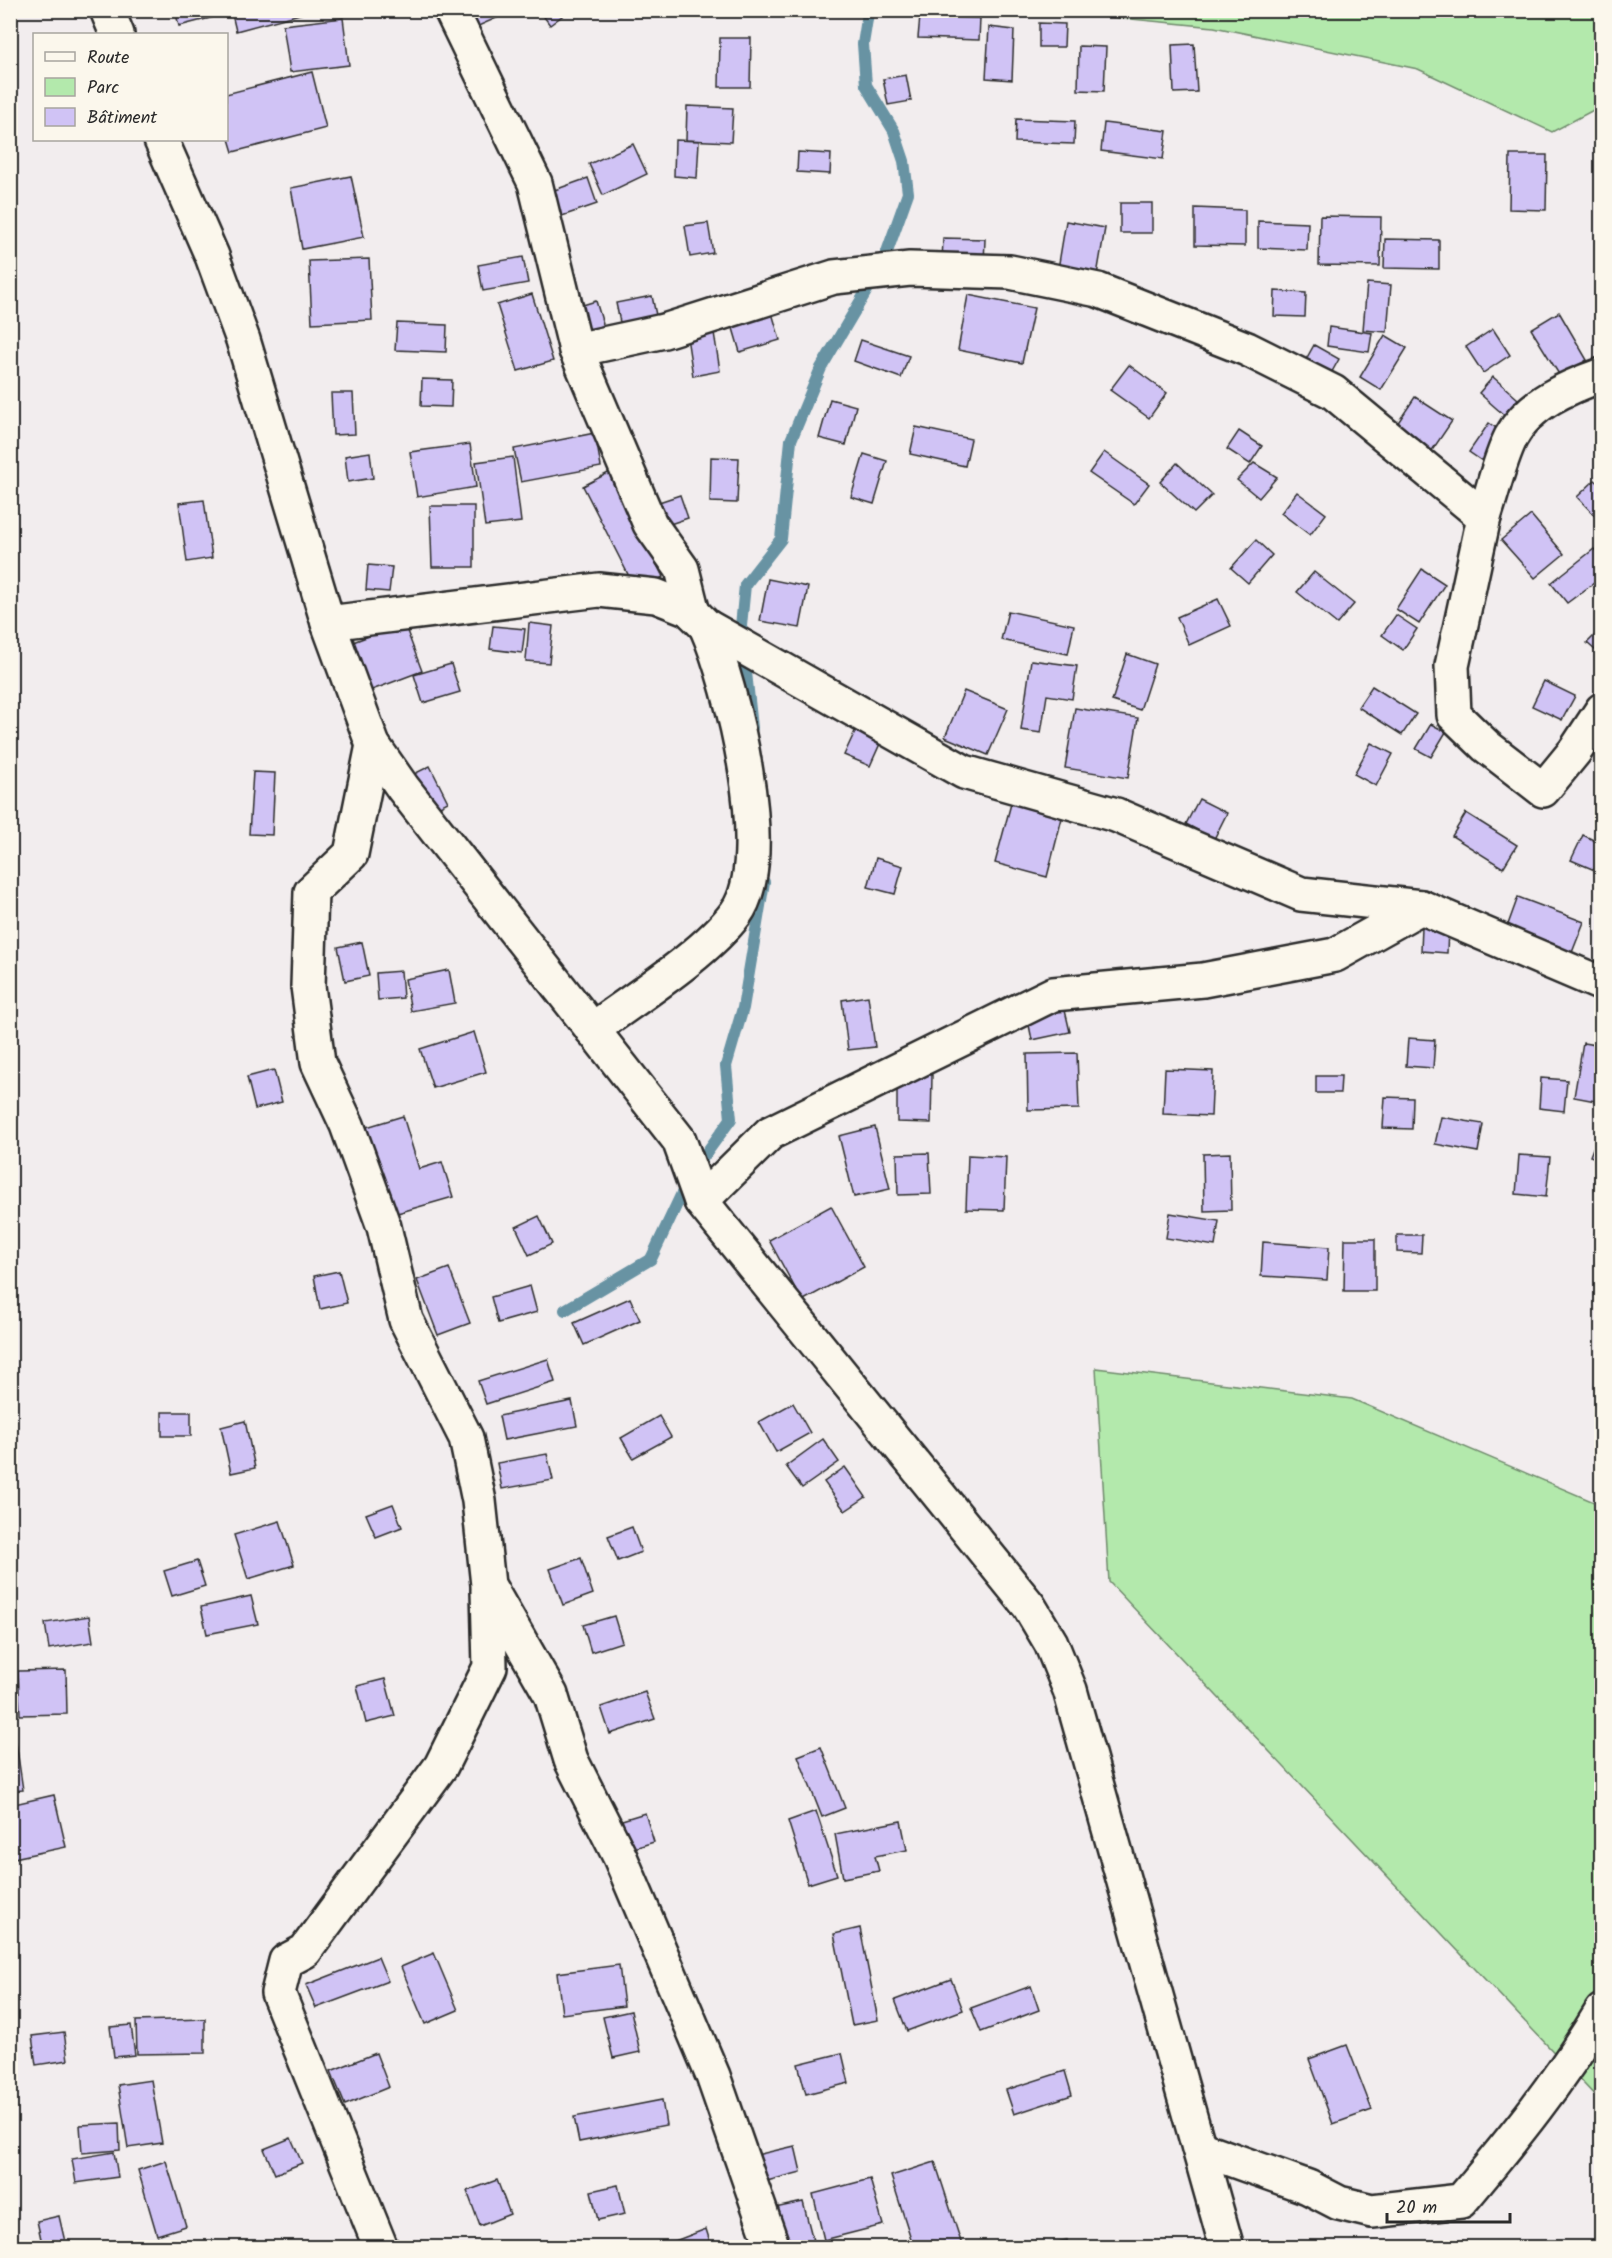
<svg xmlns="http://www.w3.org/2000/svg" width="1612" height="2258" viewBox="0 0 1612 2258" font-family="Kalam,sans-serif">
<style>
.green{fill:#b3e9ac;stroke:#6f8a6c;stroke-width:1.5}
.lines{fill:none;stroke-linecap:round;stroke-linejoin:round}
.stream{stroke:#6893a3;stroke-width:12}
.building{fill:#d0c3f5;stroke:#2b2b2b;stroke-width:1.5}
.minor-casing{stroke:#2b2b2b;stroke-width:38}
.minor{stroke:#fbf7ec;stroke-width:33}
</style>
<rect width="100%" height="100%" fill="#f2edee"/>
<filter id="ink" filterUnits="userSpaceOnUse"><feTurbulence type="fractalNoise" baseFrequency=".0167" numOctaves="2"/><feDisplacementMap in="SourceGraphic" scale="12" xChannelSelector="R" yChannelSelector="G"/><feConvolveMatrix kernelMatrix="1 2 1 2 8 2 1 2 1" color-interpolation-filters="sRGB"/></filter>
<g filter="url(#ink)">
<!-- green -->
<g class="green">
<polygon points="1048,11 1601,11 1601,106 1552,132 1418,69 1214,27"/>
<polygon points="1096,1368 1352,1399 1601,1505 1601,2102 1109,1582"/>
</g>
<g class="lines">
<!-- stream -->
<g class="stream">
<polyline points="752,728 741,626 745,585 781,539 791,440 821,368 883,263 908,193 904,161 894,131 866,85 863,44 868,13 864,10"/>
<polyline points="565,1310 651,1259 691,1174 731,1119 726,1066 743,1008 764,882"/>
</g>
</g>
<!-- building -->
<g class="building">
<polygon points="175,10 220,10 222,15 179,26"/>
<polygon points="231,10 315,10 236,31"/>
<polygon points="469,10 506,10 508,13 476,27"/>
<polygon points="539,10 570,10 550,25"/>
<polygon points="920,16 980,18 979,40 918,38"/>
<polygon points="343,18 349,65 290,72 283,25"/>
<polygon points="1039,23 1065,24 1064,47 1039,47"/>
<polygon points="989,27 1014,30 1012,80 986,78"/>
<polygon points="720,38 751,38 750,87 719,87"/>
<polygon points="1194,44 1197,92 1174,93 1172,45"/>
<polygon points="1079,46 1106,47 1104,91 1078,90"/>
<polygon points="312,72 326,128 233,152 226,129 226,94"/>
<polygon points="906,75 911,101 888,105 883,79"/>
<polygon points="687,106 733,108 731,142 686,140"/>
<polygon points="1016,119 1075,121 1074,144 1015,142"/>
<polygon points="1104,123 1167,131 1163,159 1101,151"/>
<polygon points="675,140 699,141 697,178 674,176"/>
<polygon points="633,144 647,174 603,195 589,164"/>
<polygon points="798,152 831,154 830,174 797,172"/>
<polygon points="1510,155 1547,155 1546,210 1509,209"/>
<polygon points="351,176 364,237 302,249 291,188"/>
<polygon points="588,178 597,204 559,217 549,192"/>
<rect x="1120" y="203" width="32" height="30"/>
<polygon points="1195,208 1245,210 1245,246 1195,245"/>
<polygon points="1320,216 1381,217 1380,266 1319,265"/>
<polygon points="1066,221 1105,228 1095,287 1056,281"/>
<polygon points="1258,221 1308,223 1307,250 1258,248"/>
<polygon points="708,223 713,253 690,257 685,226"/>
<polygon points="943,238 985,239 984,263 942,263"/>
<polygon points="1385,239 1439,240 1439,269 1384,268"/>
<polygon points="523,257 528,283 483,291 478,265"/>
<polygon points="369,259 372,320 312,323 309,261"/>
<polygon points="1367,283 1391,285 1387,332 1363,330"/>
<polygon points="1275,291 1306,293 1305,317 1274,316"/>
<polygon points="532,294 553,361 518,371 497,305"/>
<polygon points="968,295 1034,308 1022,363 958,350"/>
<polygon points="652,296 657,320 621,327 616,303"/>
<polygon points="596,301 606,334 583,342 573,308"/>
<polygon points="770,306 780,340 740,352 730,318"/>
<polygon points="1559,312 1587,360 1560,376 1531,329"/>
<polygon points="712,320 720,371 693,376 685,324"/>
<polygon points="397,323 447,325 446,352 395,350"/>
<polygon points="1329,327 1372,333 1369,352 1327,346"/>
<polygon points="1493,329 1510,355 1483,373 1466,347"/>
<polygon points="1385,335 1407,348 1381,390 1360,377"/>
<polygon points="861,340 909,356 901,378 854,361"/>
<polygon points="1314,345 1339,359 1329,377 1304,363"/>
<polygon points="1129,365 1167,393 1149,418 1110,390"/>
<polygon points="1493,377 1518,399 1504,415 1479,393"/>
<polygon points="422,379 452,380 451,407 421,406"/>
<polygon points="331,393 353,393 355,434 333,435"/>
<polygon points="1415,397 1452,421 1431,452 1395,427"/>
<polygon points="830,399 856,406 846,445 819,438"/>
<polygon points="1489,423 1508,436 1488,465 1469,452"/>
<polygon points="916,427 971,439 965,466 910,454"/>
<polygon points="1239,431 1262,446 1250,464 1227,449"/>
<polygon points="595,433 601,467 521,482 514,449"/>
<polygon points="470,444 476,487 417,497 410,452"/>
<polygon points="370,452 373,478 348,482 345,456"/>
<polygon points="1104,452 1149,484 1134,504 1089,473"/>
<polygon points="864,454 887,461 874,504 851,497"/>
<polygon points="513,457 521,522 485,526 476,462"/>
<polygon points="711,457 739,458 737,503 710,502"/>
<polygon points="1177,463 1212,495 1194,513 1160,482"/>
<polygon points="1254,463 1277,477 1259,498 1237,480"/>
<polygon points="610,472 663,577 636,590 583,486"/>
<polygon points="1595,480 1602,486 1602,523 1577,497"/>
<polygon points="1297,492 1326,514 1310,535 1281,513"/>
<polygon points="680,495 688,518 664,526 656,503"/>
<polygon points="204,500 212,558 187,562 179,503"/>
<polygon points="430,506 474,506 474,567 432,567"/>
<polygon points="1531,515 1564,554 1535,578 1501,540"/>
<polygon points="1256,540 1272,555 1248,583 1231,568"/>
<polygon points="1594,549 1602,558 1602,577 1567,603 1551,583"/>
<polygon points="368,565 392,567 389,592 366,590"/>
<polygon points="1422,569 1445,584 1419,624 1396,609"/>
<polygon points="1314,572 1354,604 1337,624 1297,592"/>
<polygon points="768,579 808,587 800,628 760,621"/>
<polygon points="1218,599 1231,626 1189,645 1177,617"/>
<polygon points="1008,611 1074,625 1068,654 1001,640"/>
<polygon points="1396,615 1417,629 1403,650 1382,635"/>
<polygon points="404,623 422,671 364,693 345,645"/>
<polygon points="529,623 553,626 549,663 526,661"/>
<polygon points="493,626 525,629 522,653 490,649"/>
<polygon points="1602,628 1602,656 1587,643"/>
<polygon points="1127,654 1155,664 1140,710 1112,701"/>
<polygon points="1031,660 1077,666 1072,699 1047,695 1041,733 1021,730"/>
<polygon points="451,664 460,692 423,703 414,675"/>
<polygon points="1544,681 1575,696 1562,720 1532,706"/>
<polygon points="1372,686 1416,714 1402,735 1358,707"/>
<polygon points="964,691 1008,709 988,755 945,737"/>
<polygon points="1075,708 1138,718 1128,778 1065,768"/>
<polygon points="1431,724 1446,732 1431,757 1416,749"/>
<polygon points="858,725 883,737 870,766 844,755"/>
<polygon points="1371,743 1393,754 1376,786 1354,774"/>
<polygon points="430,766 448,802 426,813 408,777"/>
<polygon points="253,772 275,773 272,835 249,834"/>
<polygon points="1199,799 1227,813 1214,839 1186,824"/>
<polygon points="1012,800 1063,814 1047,877 995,863"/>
<polygon points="1466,813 1517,845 1503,868 1452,836"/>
<polygon points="1583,835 1602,844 1602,861 1597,871 1571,860"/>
<polygon points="876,858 903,866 895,894 868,887"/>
<polygon points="1518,897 1584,922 1571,955 1506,930"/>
<polygon points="1422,927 1448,928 1447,953 1421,951"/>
<polygon points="362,942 369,976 345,981 338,947"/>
<polygon points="449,970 455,1003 411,1011 405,979"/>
<polygon points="401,971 403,998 378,1000 376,973"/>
<polygon points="868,996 875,1047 848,1050 842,1000"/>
<polygon points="1064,1006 1070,1032 1032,1040 1027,1015"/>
<polygon points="474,1032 486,1072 433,1088 420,1049"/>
<polygon points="1408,1038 1435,1040 1433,1068 1406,1066"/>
<polygon points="1583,1043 1602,1046 1601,1102 1574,1097"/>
<polygon points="1077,1053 1079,1109 1028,1110 1027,1054"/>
<polygon points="1165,1069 1213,1071 1211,1116 1163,1114"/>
<polygon points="274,1070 282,1102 255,1109 247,1077"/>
<polygon points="897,1074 932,1075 931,1123 897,1122"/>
<polygon points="1316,1076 1341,1076 1340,1093 1316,1093"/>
<polygon points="1541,1078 1567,1080 1564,1111 1539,1108"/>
<polygon points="1385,1097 1413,1098 1412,1129 1383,1128"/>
<polygon points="403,1116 419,1169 442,1162 453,1197 387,1216 360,1129"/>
<polygon points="1441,1117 1483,1124 1478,1152 1435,1144"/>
<polygon points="1602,1125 1602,1160 1590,1156"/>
<polygon points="875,1127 890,1189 854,1197 839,1136"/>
<polygon points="929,1153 931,1194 898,1195 897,1154"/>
<polygon points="1230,1153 1231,1210 1204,1211 1203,1154"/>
<polygon points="968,1155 1006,1157 1004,1210 966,1209"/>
<polygon points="1519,1155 1550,1157 1546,1197 1516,1194"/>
<polygon points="831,1206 864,1267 802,1301 769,1240"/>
<polygon points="1170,1213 1219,1221 1215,1246 1166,1238"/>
<polygon points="539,1216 552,1244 529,1255 516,1227"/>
<polygon points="1397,1235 1422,1235 1421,1253 1397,1252"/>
<polygon points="1345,1239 1375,1239 1375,1291 1344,1291"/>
<polygon points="1263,1242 1329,1247 1327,1280 1261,1276"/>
<polygon points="449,1268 470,1323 438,1335 417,1280"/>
<polygon points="339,1271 347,1303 320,1309 314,1276"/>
<polygon points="530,1286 537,1312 498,1323 491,1297"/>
<polygon points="630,1298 640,1320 584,1345 574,1323"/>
<polygon points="548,1359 555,1382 486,1404 478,1381"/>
<polygon points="572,1401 577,1426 504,1440 499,1416"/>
<polygon points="793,1403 810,1433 776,1452 759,1422"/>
<rect x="162" y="1412" width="29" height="24"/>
<polygon points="659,1416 671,1437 633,1458 621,1438"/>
<polygon points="245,1421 255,1468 231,1473 221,1427"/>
<polygon points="823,1439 839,1462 802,1488 786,1466"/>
<polygon points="547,1454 553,1480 502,1489 497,1463"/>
<polygon points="845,1467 866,1497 845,1511 824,1482"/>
<polygon points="393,1504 402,1527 376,1537 366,1514"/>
<polygon points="280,1521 294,1565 248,1579 234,1535"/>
<polygon points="632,1527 641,1552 618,1561 608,1536"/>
<polygon points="581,1558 593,1594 563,1605 550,1569"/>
<polygon points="197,1561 205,1586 172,1596 164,1571"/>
<polygon points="251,1596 258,1624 207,1634 201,1607"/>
<polygon points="89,1616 93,1642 49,1649 45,1623"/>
<polygon points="614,1616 622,1642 591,1652 583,1625"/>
<polygon points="66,1670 67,1714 20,1715 18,1671"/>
<polygon points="385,1679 395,1716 366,1723 357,1686"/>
<polygon points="645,1692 655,1719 610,1734 601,1707"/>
<polygon points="16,1742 23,1790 10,1791 10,1743"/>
<polygon points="821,1747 845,1808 822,1817 798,1756"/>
<polygon points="54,1795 66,1847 14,1858 10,1841 10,1805"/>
<polygon points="816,1811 837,1875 808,1884 788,1821"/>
<polygon points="645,1813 654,1842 631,1849 622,1820"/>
<polygon points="901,1821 907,1850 875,1856 879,1871 843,1878 835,1834"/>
<polygon points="860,1928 878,2020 852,2025 834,1934"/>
<polygon points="434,1953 458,2010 425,2024 401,1967"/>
<polygon points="378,1957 388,1981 316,2008 306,1985"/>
<polygon points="619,1965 624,2006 562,2014 557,1973"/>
<polygon points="951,1979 963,2010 907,2031 895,2000"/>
<polygon points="1031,1986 1039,2010 981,2032 971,2008"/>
<polygon points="631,2011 640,2052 613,2058 603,2017"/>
<polygon points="205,2019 205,2053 137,2054 136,2021"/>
<polygon points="131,2025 135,2055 114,2057 110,2027"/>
<polygon points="64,2032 68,2060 36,2065 32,2036"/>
<polygon points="1347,2045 1372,2110 1333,2124 1309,2059"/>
<polygon points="376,2053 389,2087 345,2105 331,2071"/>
<polygon points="842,2053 849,2083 806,2094 798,2064"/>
<polygon points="1065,2071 1072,2095 1014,2114 1006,2090"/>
<polygon points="151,2080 162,2143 128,2148 118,2085"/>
<polygon points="662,2100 666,2125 579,2142 574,2117"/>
<polygon points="119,2123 120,2150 82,2153 80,2125"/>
<polygon points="291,2138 302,2163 275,2174 264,2149"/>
<polygon points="795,2146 801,2172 763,2182 756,2155"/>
<polygon points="114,2152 118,2177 76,2183 72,2159"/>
<polygon points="166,2161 186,2226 157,2235 138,2170"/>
<polygon points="935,2162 963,2248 914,2248 891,2176"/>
<polygon points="870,2179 883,2225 824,2240 813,2194"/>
<polygon points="497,2180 510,2214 480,2226 467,2191"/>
<polygon points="618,2185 625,2214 598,2220 591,2191"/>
<polygon points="803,2202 815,2248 786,2248 775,2208"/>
<polygon points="59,2216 66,2246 43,2248 37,2221"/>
<polygon points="706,2229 712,2248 657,2248"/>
<polygon points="1067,2240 1069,2248 1029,2248"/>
</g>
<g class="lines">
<!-- minor casing -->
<g class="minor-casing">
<g id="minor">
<polyline points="107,10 117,34"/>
<polyline points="451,10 535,183 576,350 650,524 682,569 693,613"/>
<polyline points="161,140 212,256 243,340 328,623 373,745 403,788 679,1140 701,1201 1029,1606 1051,1643 1070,1690 1227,2248"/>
<polyline points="576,350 664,331 834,277 910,269 1010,272 1098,290 1247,349 1333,392 1484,517 1452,666 1454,715 1486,746 1543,790 1575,751 1602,710"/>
<path d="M1484,517C1493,491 1499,461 1511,437C1529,403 1568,387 1602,375"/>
<polyline points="328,623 599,590 656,596 689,609 706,626 964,772 1116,815 1301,894 1421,907 1602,984"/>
<polyline points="373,745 351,854 311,892 308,986 318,1063 347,1125 384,1227 406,1320 466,1438 479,1501 488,1585 551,1695 571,1760 620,1857 713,2076 773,2248"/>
<path d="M592,1030C635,998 706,954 736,913C776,858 732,685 706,626"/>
<polyline points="701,1201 770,1133 1053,994 1203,980 1335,955 1421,907"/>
<path d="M1199,2148L1308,2187L1339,2203L1372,2211L1461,2201C1513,2139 1561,2080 1602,2011"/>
<polyline points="381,2248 278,1993 286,1961 305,1951 441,1766 490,1667 488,1590"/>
</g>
</g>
<!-- minor -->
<use href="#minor" class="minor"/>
</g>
</g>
<!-- margin -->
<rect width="1612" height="2258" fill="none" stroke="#fbf7ec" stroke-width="36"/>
<rect x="18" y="18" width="1576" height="2222" fill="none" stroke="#2b2b2b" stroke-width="2" filter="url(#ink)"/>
<!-- legend -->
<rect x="33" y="33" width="195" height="108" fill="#fbf7ec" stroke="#a8a59f" stroke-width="1.5"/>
<rect x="45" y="52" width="30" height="9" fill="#fbf7ec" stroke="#a8a59f" stroke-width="1.5"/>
<text x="87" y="63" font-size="18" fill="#2b2b2b">Route</text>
<rect x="45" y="78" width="30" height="18" fill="#b3e9ac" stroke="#a8a59f" stroke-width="1.5"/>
<text x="87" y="93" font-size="18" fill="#2b2b2b">Parc</text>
<rect x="45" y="108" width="30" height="18" fill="#d0c3f5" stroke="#a8a59f" stroke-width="1.5"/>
<text x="87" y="123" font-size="18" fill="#2b2b2b">Bâtiment</text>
<!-- scale -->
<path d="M1387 2213v9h123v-9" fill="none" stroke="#2b2b2b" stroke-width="3"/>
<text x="1396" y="2213" font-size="18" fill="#2b2b2b" stroke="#fbf7ec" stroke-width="4.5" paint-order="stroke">20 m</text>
</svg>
